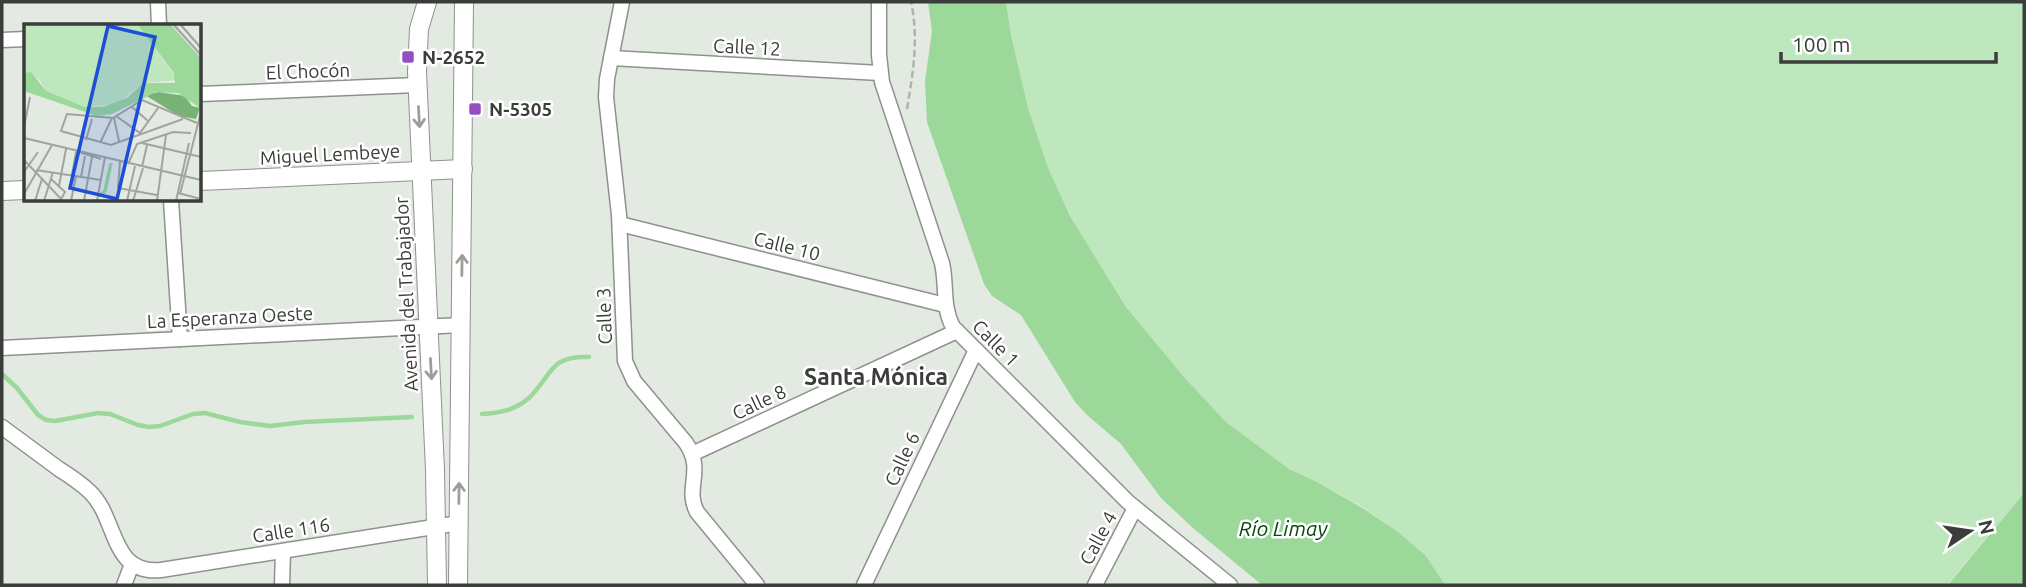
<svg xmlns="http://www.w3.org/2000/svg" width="2026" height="587" viewBox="0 0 2026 587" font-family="Ubuntu,sans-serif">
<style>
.green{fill:#bfe7bd}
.water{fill:#9bd899}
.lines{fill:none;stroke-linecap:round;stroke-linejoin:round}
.stream{stroke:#9bd899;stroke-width:4.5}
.minor-casing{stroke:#8d938c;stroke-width:17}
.tertiary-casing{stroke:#8d938c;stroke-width:20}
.path{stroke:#aeb4ad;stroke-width:2.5;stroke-dasharray:7 3.5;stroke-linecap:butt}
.minor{stroke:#fff;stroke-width:14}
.tertiary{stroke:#fff;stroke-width:18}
.oneway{stroke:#9d9e9c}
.poi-dot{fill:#964fc3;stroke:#fff;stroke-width:2.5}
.labels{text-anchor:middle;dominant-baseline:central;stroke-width:5;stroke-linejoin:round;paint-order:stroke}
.street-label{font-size:19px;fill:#3b3d3a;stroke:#fff}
.poi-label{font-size:19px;font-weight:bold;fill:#3b3d3a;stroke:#fff;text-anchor:start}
.water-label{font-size:21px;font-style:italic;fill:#06480b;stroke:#fff}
.quarter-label{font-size:23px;font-weight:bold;fill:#3b3d3a;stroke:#fff}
.inset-river{fill:none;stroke:#9bd899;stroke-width:3.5}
.inset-road{fill:none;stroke:#a0a59f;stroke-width:2}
.view{fill:#1d4ed8;fill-opacity:0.15;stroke:#1d4ed8;stroke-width:3.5}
.inset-edge{fill:none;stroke:#3b3d3a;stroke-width:3.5}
</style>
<rect width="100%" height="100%" fill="#e3eae2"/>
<!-- green -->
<polygon class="green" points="1006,2 2024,2 2024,493 1947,585 1445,585 1426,556 1397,531 1364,508 1317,482 1289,469 1226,422 1183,376 1126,307 1070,216 1048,168 1028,108 1011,35"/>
<!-- water -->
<g class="water">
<polygon points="928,2 1006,2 1011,35 1028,108 1048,168 1070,216 1126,307 1183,376 1226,422 1289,469 1317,482 1364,509 1397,531 1426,556 1445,585 1262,585 1193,528 1161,498 1121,444 1087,415 1075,402 1021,315 992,296 984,284 927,122 925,81 932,31"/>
<polygon points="2024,493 2024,585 1948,585"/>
</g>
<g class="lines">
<!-- stream -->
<g class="stream">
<polyline points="2,374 17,388 38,415 46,420 55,421 98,413 110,414 138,425 149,427 160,426 193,414 205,413 240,422 270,426 304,422 412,417"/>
<path d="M482,414C500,413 515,410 529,398C552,376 549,355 589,357"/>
</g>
<!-- minor casing -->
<g class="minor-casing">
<g id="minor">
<polyline points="158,2 159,26"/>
<path d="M622,2L607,79L606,97L619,215L625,361L634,381L686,443C705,471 684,488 697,512L757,585"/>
<path d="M879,2V55L882,82L942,263C947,285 942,307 953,327L1128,502L1230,585"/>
<polyline points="2,40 26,39"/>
<polyline points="611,58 880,73"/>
<polyline points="200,94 417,85"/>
<polyline points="171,200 180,339"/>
<polyline points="620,224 945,305"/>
<polyline points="2,348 461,325"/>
<path d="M2,427C21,441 40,455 59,469C70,476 81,483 90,492C118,519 110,575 161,570L459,523"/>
<polyline points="692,454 957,331"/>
<polyline points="124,585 132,564"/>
<polyline points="282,585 283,551"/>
<polyline points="864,585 976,350"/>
<polyline points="1095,585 1135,508"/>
</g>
</g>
<!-- tertiary casing -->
<g class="tertiary-casing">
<g id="tertiary">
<polyline points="427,2 419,29 417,72 435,470 437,585"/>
<polyline points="200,181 463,169"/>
<polyline points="2,191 26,190"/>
<polyline points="458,585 464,2"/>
</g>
</g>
<!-- path -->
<path class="path" d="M907,109C913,73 919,38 911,2"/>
<!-- minor -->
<use href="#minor" class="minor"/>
<!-- tertiary -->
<use href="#tertiary" class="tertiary"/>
</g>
<!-- one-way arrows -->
<defs><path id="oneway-shaft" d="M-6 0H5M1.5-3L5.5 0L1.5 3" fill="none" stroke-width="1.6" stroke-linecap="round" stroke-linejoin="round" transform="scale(1.75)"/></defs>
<g class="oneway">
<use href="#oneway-shaft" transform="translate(419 117) rotate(87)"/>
<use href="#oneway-shaft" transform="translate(462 265) rotate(-89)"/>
<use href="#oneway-shaft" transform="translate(431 369) rotate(87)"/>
<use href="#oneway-shaft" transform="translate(459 493) rotate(-89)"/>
</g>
<!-- markers -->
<g class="poi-dot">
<rect x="401" y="50" width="14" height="14" rx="3.5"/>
<rect x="468" y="102" width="14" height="14" rx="3.5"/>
</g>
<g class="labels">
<!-- street labels -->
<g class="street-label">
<text transform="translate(747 47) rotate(3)">Calle 12</text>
<text transform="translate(308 71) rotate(-2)">El Chocón</text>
<text transform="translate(330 154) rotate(-3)">Miguel Lembeye</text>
<text transform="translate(787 246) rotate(14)">Calle 10</text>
<text transform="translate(406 294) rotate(-93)">Avenida del Trabajador</text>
<text transform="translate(604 316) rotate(-92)">Calle 3</text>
<text transform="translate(230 317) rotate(-3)">La Esperanza Oeste</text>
<text transform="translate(996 343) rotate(45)">Calle 1</text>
<text transform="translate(759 402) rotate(-25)">Calle 8</text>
<text transform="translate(902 459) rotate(-65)">Calle 6</text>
<text transform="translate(291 530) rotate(-9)">Calle 116</text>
<text transform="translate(1098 538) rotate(-62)">Calle 4</text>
</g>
<!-- poi labels -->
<g class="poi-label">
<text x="422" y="57">N-2652</text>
<text x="489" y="109">N-5305</text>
</g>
<!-- water labels -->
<g class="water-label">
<text x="1283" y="528">Río Limay</text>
</g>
<!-- quarter labels -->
<g class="quarter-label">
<text x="876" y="376">Santa Mónica</text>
</g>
</g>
<!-- overview -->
<g transform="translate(24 24)">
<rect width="177" height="177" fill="#e3eae2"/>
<path d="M0,0H113L154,56L119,59L92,80L61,83L22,67L15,55L0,49Z" fill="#bfe7bd"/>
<path d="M135,68L161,72L168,82L176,84L172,95L155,92L121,71Z" fill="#78b376"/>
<path d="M113,0H146L177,34L176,84L154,69L132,68L88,90L73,92L0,67V49L7,48L22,67L61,83H79L103,74L119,59H151L150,49Z" fill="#9bd899"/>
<path class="inset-river" d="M75,172L81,167L87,139"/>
<path class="inset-road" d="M149,0L177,31M156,0L177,24M108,83L124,97M92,92L116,109L134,84M90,94L95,117M159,95L87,121L37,107L43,90L89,94L118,76L173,99M0,103L6,73M0,114L177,156M62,116L68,95M76,119L88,94M118,119L177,133M52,127L77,135M0,136L39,177M104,140L113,120L149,108L167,109M118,143L123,121M12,146L77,156M0,148L14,128M48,151L52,128M57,153L61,132M27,155L41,168L37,175M35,162L42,125M94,164L133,171M94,164L96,137M154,169L177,175M0,170L28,121M156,170L177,88M11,177L18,155M20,177L29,148M47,177L52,152M60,177L68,133M73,177L81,133M103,177L111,142M109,177L119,144M133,177L142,111M152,177L165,119"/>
<path class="view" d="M84,2L131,13L93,175L46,164Z"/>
<rect width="177" height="177" class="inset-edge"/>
</g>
<!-- border -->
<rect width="2026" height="587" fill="none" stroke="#3b3d3a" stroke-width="7"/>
<!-- north arrow -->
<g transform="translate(1970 531) rotate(77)" stroke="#ffffff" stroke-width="5" paint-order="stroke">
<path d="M0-5L12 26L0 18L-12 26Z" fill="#3b3d3a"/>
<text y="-10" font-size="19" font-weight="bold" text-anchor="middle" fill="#3b3d3a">N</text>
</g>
<!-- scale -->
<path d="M1781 52v10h215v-10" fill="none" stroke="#3b3d3a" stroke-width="3.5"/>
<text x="1792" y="52" font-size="21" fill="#3b3d3a" stroke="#ffffff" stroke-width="5" paint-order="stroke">100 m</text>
</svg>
